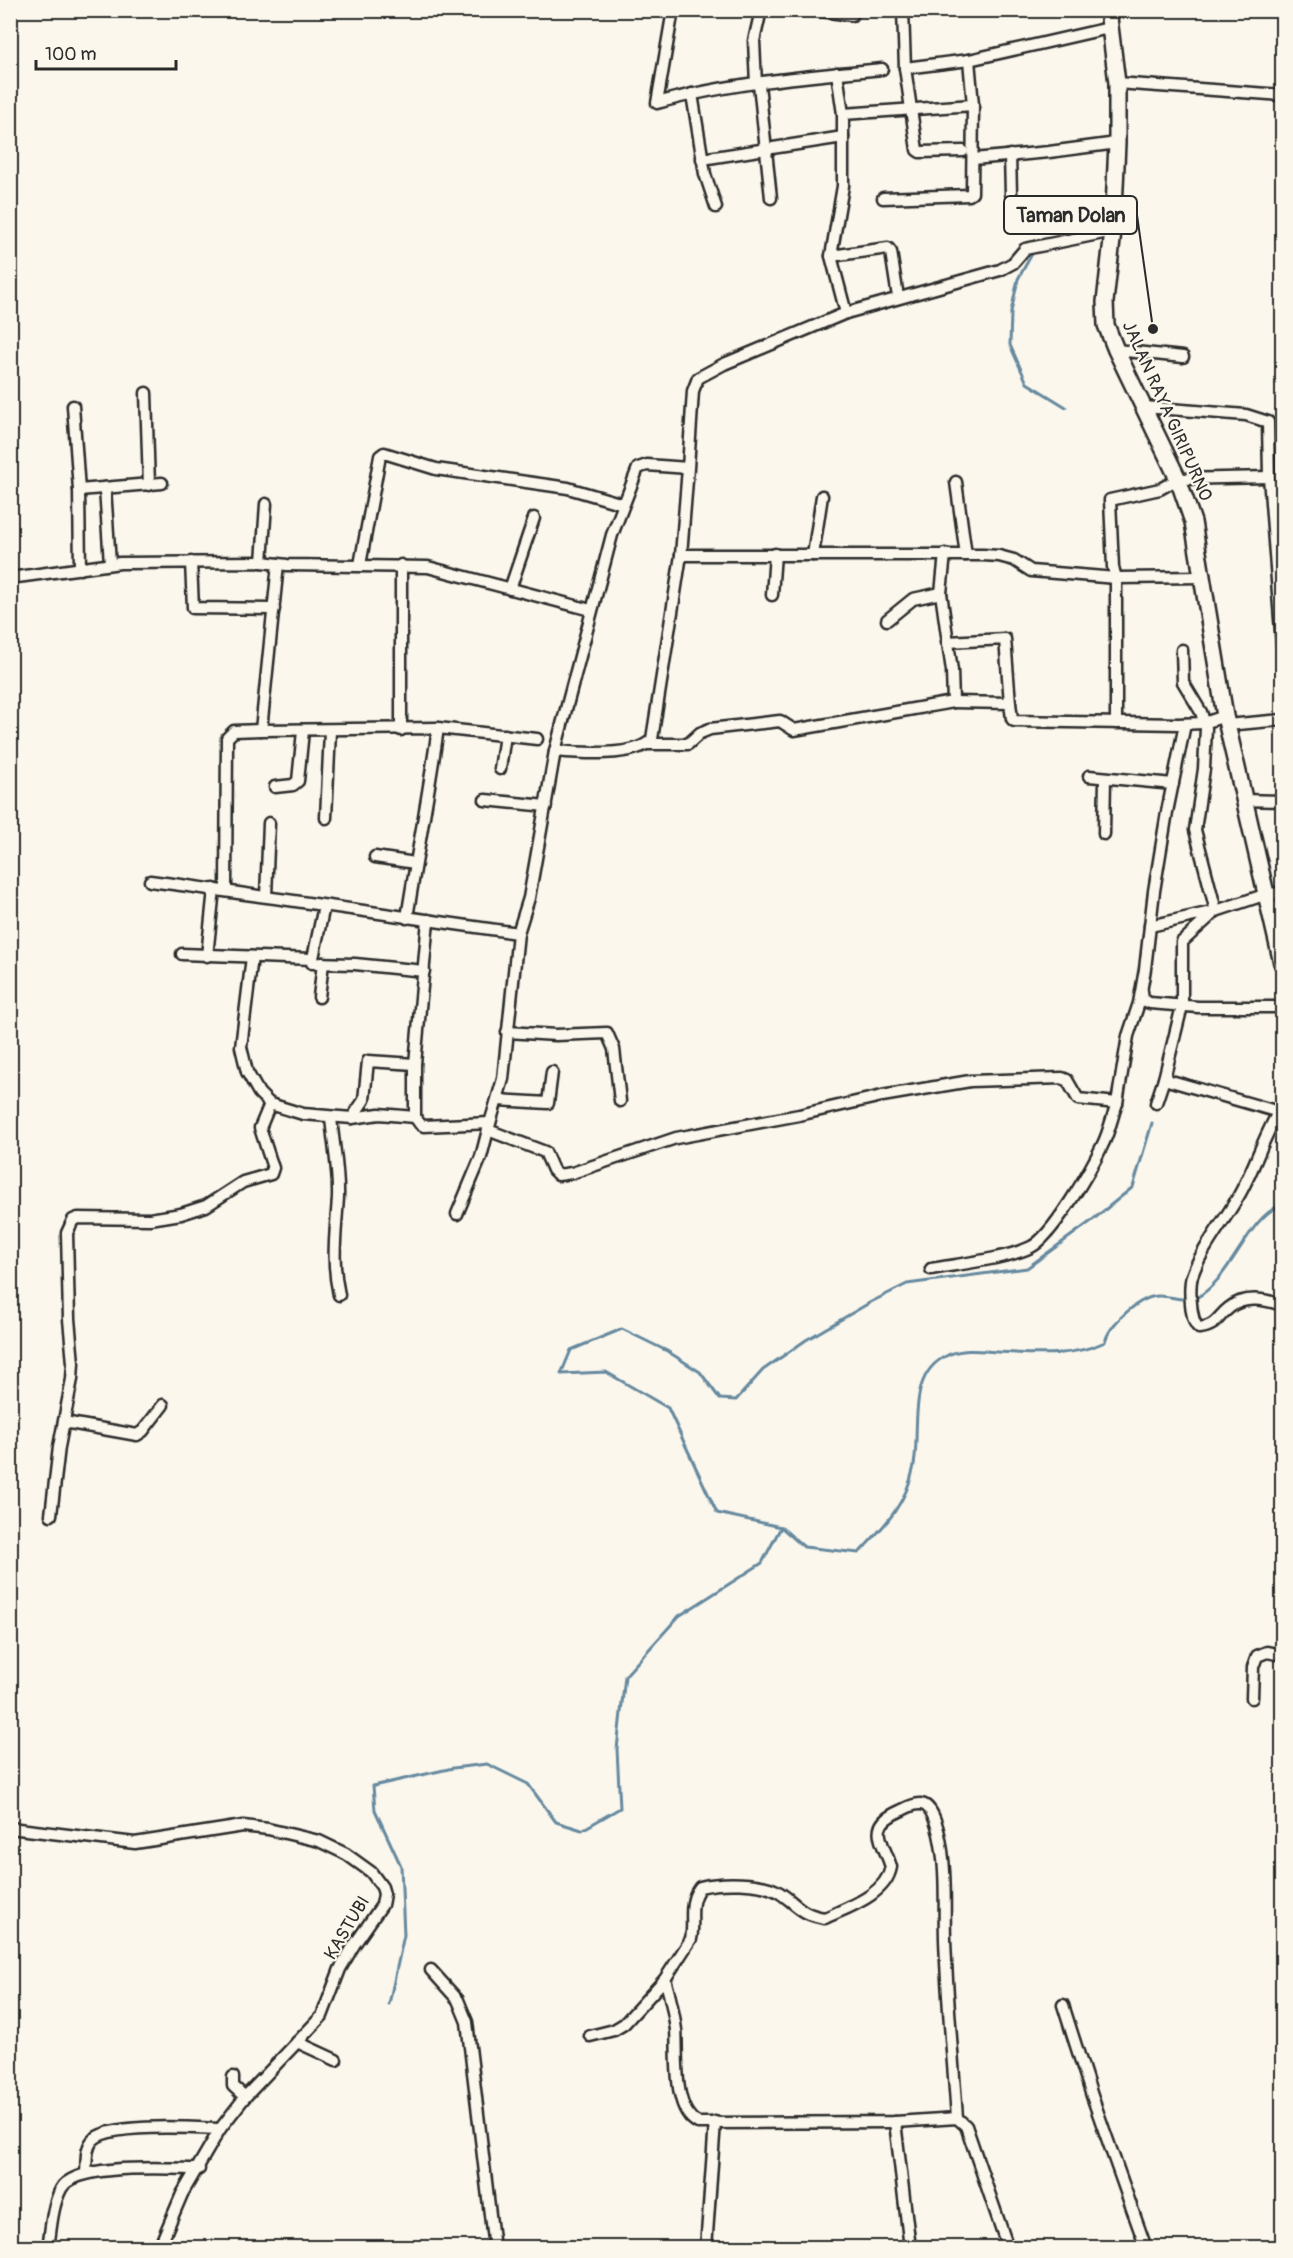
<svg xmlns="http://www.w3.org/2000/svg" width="1293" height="2258" viewBox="0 0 1293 2258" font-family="Pangolin,sans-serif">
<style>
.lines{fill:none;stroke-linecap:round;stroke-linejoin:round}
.stream{stroke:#66899f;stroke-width:3}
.street-casing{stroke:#2b2b2b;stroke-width:15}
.secondary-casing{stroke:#2b2b2b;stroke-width:20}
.street{stroke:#fbf7ec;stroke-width:10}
.secondary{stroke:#fbf7ec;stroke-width:15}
.labels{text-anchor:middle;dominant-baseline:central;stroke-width:4.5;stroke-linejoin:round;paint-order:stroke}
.street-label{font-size:18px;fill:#2b2b2b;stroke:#fbf7ec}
.leader{fill:none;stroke:#2b2b2b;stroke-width:2}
.callout-dot{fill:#2b2b2b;stroke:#fbf7ec;stroke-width:2}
.callout{fill:#fbf7ec;stroke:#2b2b2b;stroke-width:2}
.callout-label{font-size:20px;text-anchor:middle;font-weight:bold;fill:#2b2b2b}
</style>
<rect width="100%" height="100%" fill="#fbf7ec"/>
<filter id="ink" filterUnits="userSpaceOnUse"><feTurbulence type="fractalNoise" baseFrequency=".0167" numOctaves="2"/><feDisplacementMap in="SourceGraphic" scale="12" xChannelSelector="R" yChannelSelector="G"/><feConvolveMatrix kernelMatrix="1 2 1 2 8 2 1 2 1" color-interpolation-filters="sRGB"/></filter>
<g filter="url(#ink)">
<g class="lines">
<!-- stream -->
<g class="stream">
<polyline points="1033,252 1018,279 1011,312 1010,345 1027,383 1066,407"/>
<path d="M1194,1299C1231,1282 1247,1216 1282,1205"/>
<path d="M781,1527L804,1547L859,1553C883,1527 905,1506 913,1470C922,1433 904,1375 948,1355C965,1348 980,1351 997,1352C1034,1354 1071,1358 1105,1342C1109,1325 1140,1295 1160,1296C1170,1296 1177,1300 1188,1299"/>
<polyline points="389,2004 404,1935 401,1866 375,1810 373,1786 453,1768 487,1764 528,1784 556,1822 582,1830 620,1808 617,1749 625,1676 679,1616 762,1563 781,1527 717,1513 668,1408 606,1372 561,1374 571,1350 622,1329 667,1351 700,1372 720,1399 736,1400 763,1370 806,1340 871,1302 907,1284 1027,1268 1090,1222 1133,1187 1152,1123"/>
</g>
<!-- street casing -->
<g class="street-casing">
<g id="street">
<path d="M673,10L657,103C729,83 807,76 882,69"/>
<polyline points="813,10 852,15 855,10"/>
<polyline points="903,10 905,68 917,150 920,152 963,151"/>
<polyline points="969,60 973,105"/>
<polyline points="905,68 969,60 1109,28"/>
<polyline points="837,73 843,114 843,186 831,256 846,313"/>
<polyline points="1117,83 1282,95"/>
<polyline points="756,84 754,41 761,10"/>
<polyline points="759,84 771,198"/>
<polyline points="692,94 705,174 716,207"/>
<polyline points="843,114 973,105 972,193 969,195 883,198"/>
<polyline points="1010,155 1011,194"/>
<polyline points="702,159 843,137"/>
<polyline points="973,159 1049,152 1117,143"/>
<polyline points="831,256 888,248 891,252 898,297"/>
<polyline points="1116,350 1183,357"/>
<polyline points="146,393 149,485"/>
<polyline points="73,406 79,490 162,483"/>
<polyline points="1144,407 1246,415 1268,422 1269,477 1282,645"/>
<path d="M688,468L681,555L652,739C636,758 578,753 555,751L612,535L638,468L647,465L688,468L693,391L698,378L724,364L846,313L1000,270L1013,263L1025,249L1113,231"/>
<polyline points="956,482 966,555"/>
<polyline points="105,488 110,564"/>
<polyline points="79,490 80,569"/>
<polyline points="681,555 983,555 999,556 1014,560 1031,571 1116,578 1203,577"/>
<polyline points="813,555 822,496"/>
<polyline points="191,562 193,608 274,609"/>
<polyline points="262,562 266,504"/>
<polyline points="278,564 261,730 438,728 537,739"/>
<polyline points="360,565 380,456 384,453 436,469 568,488 623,504"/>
<polyline points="10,578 120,563 262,562 287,565 428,567 591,610"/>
<polyline points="510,589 534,518"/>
<polyline points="772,595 775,554"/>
<polyline points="887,620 913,599 941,593"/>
<polyline points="947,642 1005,639 1010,703"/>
<polyline points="1182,650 1183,682 1201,712 1206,728 1204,769 1195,830 1216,911 1182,942 1182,1006 1164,1079 1279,1112"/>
<polyline points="953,702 1010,703 1012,719 1014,721 1178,724 1204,723 1225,716"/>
<polyline points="1116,723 1116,578 1113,567 1110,500 1160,489 1178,479 1269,477"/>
<polyline points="1227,725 1282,720"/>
<polyline points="401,730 401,565"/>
<polyline points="647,744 688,744 700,733 710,729 780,721 794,730 953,702 952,671 941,593 945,554"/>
<polyline points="500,769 505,735"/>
<polyline points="1089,776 1173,784"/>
<polyline points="275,787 293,785 298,781 303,731"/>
<polyline points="485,800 546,806"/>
<polyline points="1243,800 1282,801"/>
<polyline points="326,818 330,731"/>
<polyline points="1104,834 1105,778"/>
<polyline points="375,857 415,863"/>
<path d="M150,881C273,897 395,916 518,933L529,898L555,751"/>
<polyline points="226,890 227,738 234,731 261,730"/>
<polyline points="266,896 269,823"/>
<polyline points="324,906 312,963 355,964 424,971"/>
<path d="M407,918C417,854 429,792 438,728"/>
<polyline points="428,920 415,1064 415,1117 420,1124 424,1126 490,1123"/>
<polyline points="1150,926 1216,911 1267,894 1282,893"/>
<polyline points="518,933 503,1079 488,1130 545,1152 553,1170 558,1175 572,1173 676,1138 799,1115 882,1096 970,1081 1062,1078 1067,1080 1078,1099 1117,1103 1128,1036 1139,1003 1145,969 1154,891 1167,812 1185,724"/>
<polyline points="182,954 312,959"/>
<polyline points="207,956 214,889"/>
<polyline points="252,957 241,1047 247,1072 259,1093 270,1104 303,1114 352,1118 379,1114 415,1117"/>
<polyline points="1142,991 1143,1000 1150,1003 1198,1007 1282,1007"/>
<polyline points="319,997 323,963"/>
<polyline points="507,1032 556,1035 607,1033 614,1049 620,1101"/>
<polyline points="498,1100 548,1103 552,1072"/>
<polyline points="1156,1103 1164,1079"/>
<path d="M1282,1106C1264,1134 1255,1168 1238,1197C1225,1220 1200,1251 1192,1276C1189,1287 1190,1322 1199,1328C1217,1326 1216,1318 1229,1308C1244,1295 1265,1299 1282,1305"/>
<path d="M331,1117C333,1143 339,1170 338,1197C336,1232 331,1260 339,1295"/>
<polyline points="352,1118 364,1100 368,1061 415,1064"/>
<polyline points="457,1214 481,1157 488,1130"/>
<path d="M931,1269C959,1264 1006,1259 1031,1247C1052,1237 1091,1169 1102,1146C1109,1133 1112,1117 1117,1103"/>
<polyline points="64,1422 137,1435 143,1431 163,1405"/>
<polyline points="51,1515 59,1447 72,1379 73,1363 69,1319 67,1233 73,1220 78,1218 150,1219 181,1214 206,1206 243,1182 271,1174 273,1168 260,1128 270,1104"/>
<polyline points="1252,1698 1253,1667 1257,1656 1267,1652 1282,1655"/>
<polyline points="10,1828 135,1843 243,1826 268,1829 319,1841 346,1854 371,1872 382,1887 384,1894 382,1905 354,1945 340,1969 322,2016 245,2097 220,2129 182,2194 159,2248"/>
<polyline points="431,1970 458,2000 467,2022 494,2248"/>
<path d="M665,1979L691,1939C695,1920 687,1904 700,1887C720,1882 762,1881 780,1893C798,1905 800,1914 825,1918C848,1907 886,1895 891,1867C884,1842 865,1826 900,1811C906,1808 914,1803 921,1804C932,1805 937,1826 939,1834C947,1869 944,1904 945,1939C947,1999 953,2058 957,2118"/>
<polyline points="1063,2005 1092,2096 1146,2248"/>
<path d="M590,2036L614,2030L624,2024L665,1979C670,1996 674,2013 676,2030C678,2055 672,2110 698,2123L895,2122L957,2118L966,2126L1008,2248"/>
<polyline points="297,2042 336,2060"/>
<polyline points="233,2077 233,2086 245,2097"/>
<polyline points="895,2122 910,2248"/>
<path d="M86,2173C87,2162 85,2150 92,2141C107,2122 195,2128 220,2129"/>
<path d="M48,2248C51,2229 52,2206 61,2189C75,2162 171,2169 199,2169"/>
<polyline points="706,2248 715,2122"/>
</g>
</g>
<!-- secondary casing -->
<g class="secondary-casing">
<polyline id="secondary" points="1108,10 1117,83 1117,143 1113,231 1105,302 1106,325 1116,350 1178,479 1193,522 1225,716 1282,963"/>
</g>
<!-- street -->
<use href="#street" class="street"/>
<!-- secondary -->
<use href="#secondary" class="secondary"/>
</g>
</g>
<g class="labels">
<!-- street labels -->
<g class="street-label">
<text transform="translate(1167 411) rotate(66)">JALAN RAYA GIRIPURNO</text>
<text transform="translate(347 1928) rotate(-59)">KASTUBI</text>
</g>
</g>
<!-- callouts -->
<path class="leader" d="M1153 329L1137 215"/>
<circle class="callout-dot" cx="1153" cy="329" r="6"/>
<rect class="callout" x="1004" y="196" width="133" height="38" rx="6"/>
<g class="callout-label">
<text x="1071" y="222">Taman Dolan</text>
</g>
<!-- margin -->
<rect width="1293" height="2258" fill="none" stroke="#fbf7ec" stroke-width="36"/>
<rect x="18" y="18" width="1257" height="2222" fill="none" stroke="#2b2b2b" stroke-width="2" filter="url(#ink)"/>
<!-- scale -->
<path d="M36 60v9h140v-9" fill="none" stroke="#2b2b2b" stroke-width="3"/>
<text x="45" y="60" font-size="18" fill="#2b2b2b" stroke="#fbf7ec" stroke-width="4.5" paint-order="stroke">100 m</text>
</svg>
